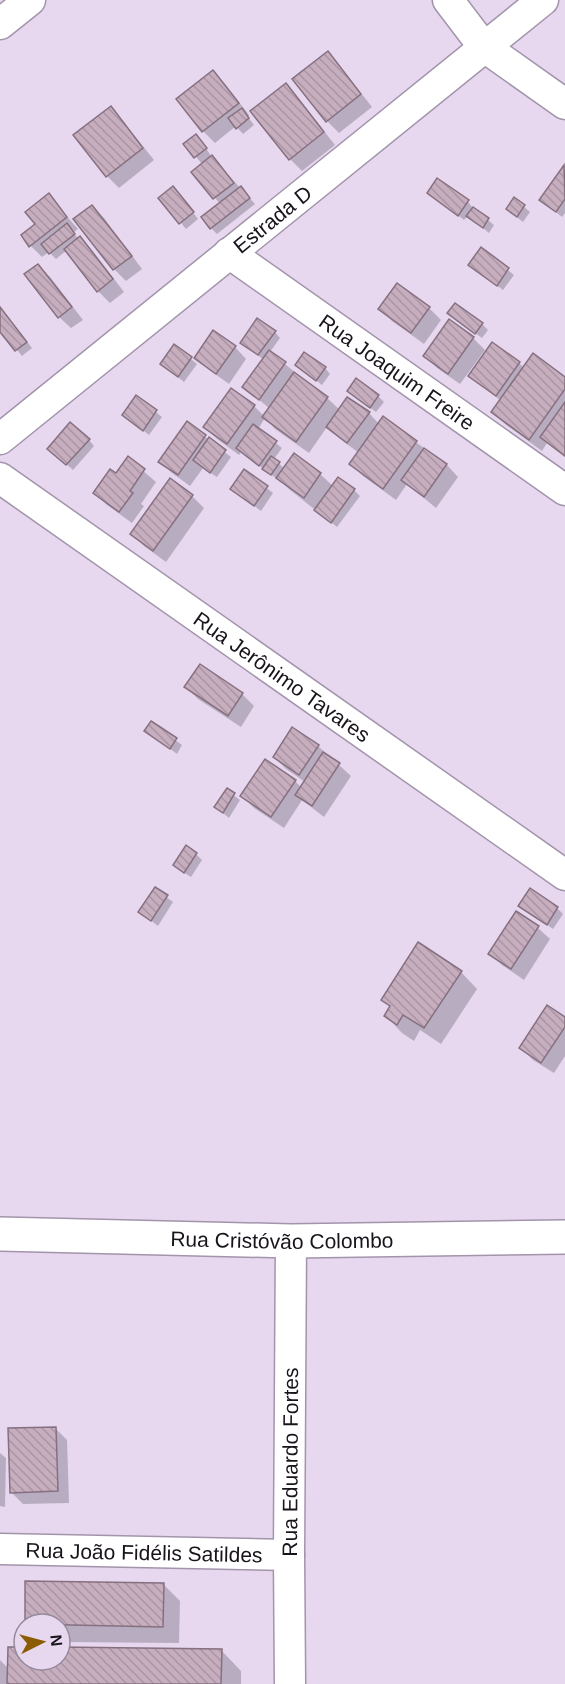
<svg xmlns="http://www.w3.org/2000/svg" width="565" height="1684" viewBox="0 0 565 1684" font-family="Arial,sans-serif">
<style>
.shadow{fill:#0003}
.building{fill:url(#building-back-hatch);stroke:#867080;stroke-width:1.5}
.lines{fill:none;stroke-linecap:round;stroke-linejoin:round}
.minor-casing{stroke:#a294ab;stroke-width:33}
.tertiary-casing{stroke:#a294ab;stroke-width:36}
.minor{stroke:#fff;stroke-width:30}
.tertiary{stroke:#fff;stroke-width:33}
.labels{text-anchor:middle;dominant-baseline:central;stroke-width:6;stroke-linejoin:round;paint-order:stroke}
.street-label{font-size:21px;fill:#19141c;stroke:#e7d8f0}
</style>
<defs>
<pattern id="building-back-hatch" width="6" height="6" patternUnits="userSpaceOnUse" patternTransform="scale(1.5)"><rect width="6" height="6" fill="#c6aebf"/><path d="M-1 5l2 2M0 0l6 6M5-1l2 2" fill="none" stroke="#aa95a4"/></pattern>
</defs>
<rect width="100%" height="100%" fill="#e7d8f0"/>
<!-- shadow -->
<g class="shadow">
<polygon points="328,53 339,65 372,107 339,133 327,121"/>
<polygon points="213,72 225,84 249,115 248,117 254,125 243,134 236,126 215,143 203,131"/>
<polygon points="286,85 297,97 335,145 302,171 290,159"/>
<polygon points="110,108 122,120 154,160 119,188 107,176"/>
<polygon points="202,142 211,156 255,204 217,234 211,228 220,204 194,172 203,165 185,144"/>
<polygon points="565,168 565,213 562,217 541,200"/>
<polygon points="438,180 468,202 473,208 494,225 489,233 468,216 464,220 429,193"/>
<polygon points="179,194 198,219 186,229 161,198"/>
<polygon points="48,195 78,229 73,233 79,239 80,238 92,250 124,292 110,303 98,291 66,251 56,259 49,252 42,257 31,246"/>
<polygon points="515,199 530,212 523,222 514,215"/>
<polygon points="92,207 104,218 142,269 126,281 114,269 75,219"/>
<polygon points="481,249 514,275 503,290 476,270"/>
<polygon points="38,266 50,277 83,320 71,328 59,317"/>
<polygon points="0,308 32,348 22,356 0,329"/>
<polygon points="429,308 441,320 424,344 392,321 380,309"/>
<polygon points="455,319 482,324 488,330 482,338"/>
<polygon points="275,332 280,338 270,352 327,398 340,410 369,413 379,424 383,418 447,465 458,477 436,508 407,484 396,500 363,476 351,464 359,453 340,439 327,427 309,453 275,429 265,418 258,429 282,448 274,459 285,469 294,455 320,474 333,486 354,490 360,496 337,527 290,490 278,478 277,479 241,452 239,455 217,439 205,427 254,406 264,416 270,409 244,387 264,360 248,348"/>
<polygon points="473,338 485,350 460,384 437,368 425,356"/>
<polygon points="175,346 197,364 184,382 162,364"/>
<polygon points="235,347 246,359 229,384 208,369 196,357"/>
<polygon points="519,363 524,368 565,379 565,457 547,443 542,451 505,424 493,412 501,401 470,376"/>
<polygon points="297,365 325,368 330,374 322,385"/>
<polygon points="378,396 384,402 376,412 355,397"/>
<polygon points="137,397 162,417 149,435 124,415"/>
<polygon points="187,423 231,457 217,477 203,468 190,486 172,473 160,461"/>
<polygon points="89,440 94,446 73,470 55,454"/>
<polygon points="128,458 156,482 141,504 144,506 132,523 107,505 95,493 116,475"/>
<polygon points="245,471 273,493 261,511 238,494"/>
<polygon points="170,480 192,496 204,508 166,562 144,546 132,534"/>
<polygon points="200,666 242,694 254,706 241,727 198,699 186,687"/>
<polygon points="152,723 182,745 177,754 146,731"/>
<polygon points="318,746 351,776 324,817 302,800 284,828 254,808 242,796 295,781 302,788 305,782 286,769 274,757"/>
<polygon points="227,790 240,800 229,818 216,807"/>
<polygon points="196,854 202,860 191,877 181,871"/>
<polygon points="155,889 173,902 158,926 140,912"/>
<polygon points="520,905 557,908 563,914 553,929"/>
<polygon points="516,913 538,928 550,939 524,980 502,965 490,954"/>
<polygon points="461,972 477,989 441,1044 420,1030 414,1041 402,1033 386,1016 391,1008 383,999"/>
<polygon points="565,1019 565,1056 554,1073 533,1060 521,1048"/>
<polygon points="55,1428 67,1440 69,1503 23,1504 11,1492"/>
<polygon points="0,1453 6,1458 5,1507 0,1506"/>
<polygon points="163,1584 180,1601 179,1643 60,1642 60,1624"/>
<polygon points="24,1649 24,1660 60,1660 60,1649 221,1650 241,1671 241,1684 0,1684 0,1660 9,1669"/>
</g>
<!-- building -->
<g class="building">
<polygon points="328,51 361,94 326,122 292,79"/>
<polygon points="213,70 239,103 202,132 176,99"/>
<polygon points="286,83 324,132 289,160 250,111"/>
<polygon points="111,106 143,148 106,177 73,135"/>
<polygon points="242,108 249,118 236,129 228,118"/>
<polygon points="196,134 207,148 194,158 183,144"/>
<polygon points="212,155 234,183 213,199 191,172"/>
<polygon points="564,165 565,199 556,212 539,200"/>
<polygon points="437,178 469,200 458,216 427,193"/>
<polygon points="173,186 194,212 179,224 158,198"/>
<polygon points="241,186 250,198 210,229 201,217"/>
<polygon points="49,193 67,217 29,247 21,235 35,224 25,212"/>
<polygon points="514,197 525,205 517,217 506,209"/>
<polygon points="92,205 132,256 113,270 73,219"/>
<polygon points="473,207 489,218 483,228 466,216"/>
<polygon points="67,223 75,234 49,254 41,244"/>
<polygon points="80,236 113,279 97,292 64,249"/>
<polygon points="481,247 509,268 497,286 468,265"/>
<polygon points="38,264 72,307 58,318 24,274"/>
<polygon points="397,283 430,307 411,333 378,309"/>
<polygon points="455,303 483,323 475,334 447,313"/>
<polygon points="0,307 27,342 15,351 0,332"/>
<polygon points="257,318 276,331 258,355 240,343"/>
<polygon points="449,319 474,337 448,374 423,356"/>
<polygon points="213,330 236,346 216,374 194,358"/>
<polygon points="492,342 520,362 496,396 468,376"/>
<polygon points="174,344 192,357 178,377 160,364"/>
<polygon points="269,350 286,362 259,400 242,387"/>
<polygon points="304,352 326,367 316,381 295,365"/>
<polygon points="533,353 565,377 565,389 529,440 491,412"/>
<polygon points="294,372 328,397 296,442 262,417"/>
<polygon points="356,378 379,395 370,408 347,391"/>
<polygon points="231,388 255,405 227,444 203,427"/>
<polygon points="136,395 157,410 143,431 122,415"/>
<polygon points="347,397 370,412 347,443 326,427"/>
<polygon points="565,402 565,456 540,437"/>
<polygon points="383,416 417,441 383,489 349,464"/>
<polygon points="187,421 206,435 178,475 158,462"/>
<polygon points="70,422 90,439 66,465 47,449"/>
<polygon points="253,424 277,441 259,466 236,448"/>
<polygon points="209,437 226,450 210,473 193,460"/>
<polygon points="424,448 447,464 424,497 401,480"/>
<polygon points="294,453 321,473 304,498 276,478"/>
<polygon points="128,456 145,469 130,491 133,493 119,512 93,493 110,469 116,473"/>
<polygon points="271,456 280,462 271,475 262,469"/>
<polygon points="244,469 268,486 254,506 230,489"/>
<polygon points="338,477 355,489 331,523 314,510"/>
<polygon points="170,478 193,495 153,551 130,534"/>
<polygon points="200,664 243,693 228,716 184,687"/>
<polygon points="151,721 177,738 170,749 144,731"/>
<polygon points="292,727 319,745 299,775 273,757"/>
<polygon points="323,752 340,763 312,806 295,795"/>
<polygon points="265,759 296,780 271,817 240,796"/>
<polygon points="227,788 235,793 223,813 214,807"/>
<polygon points="186,845 197,853 184,873 173,865"/>
<polygon points="155,887 168,895 151,921 138,912"/>
<polygon points="530,888 558,907 547,925 518,906"/>
<polygon points="516,911 539,926 511,969 488,954"/>
<polygon points="418,942 462,971 424,1028 403,1015 397,1025 384,1016 390,1006 381,1000"/>
<polygon points="547,1005 565,1017 565,1027 541,1063 519,1048"/>
<polygon points="56,1427 58,1491 10,1493 8,1428"/>
<polygon points="25,1581 164,1583 163,1627 25,1624"/>
<polygon points="8,1647 24,1647 24,1660 60,1660 60,1647 222,1649 221,1684 7,1684"/>
</g>
<g class="lines">
<!-- minor casing -->
<g class="minor-casing">
<g id="minor">
<polyline points="448,0 483,46 565,104"/>
<polyline points="0,24 30,0"/>
<path id="s1" d="M229,253L565,490"/>
<path id="s2" d="M0,439L543,0"/>
<path id="s3" d="M0,478L565,875"/>
<path id="s4" d="M0,1549L289,1555"/>
<path id="s5" d="M290,1684L289,1555L291,1241"/>
</g>
</g>
<!-- tertiary casing -->
<g class="tertiary-casing">
<g id="tertiary">
<path id="s6" d="M0,1234L291,1241L565,1237"/>
</g>
</g>
<!-- minor -->
<use href="#minor" class="minor"/>
<!-- tertiary -->
<use href="#tertiary" class="tertiary"/>
</g>
<g class="labels">
<!-- street labels -->
<g class="street-label">
<text stroke="none"><textPath href="#s2" startOffset="350">Estrada D</textPath></text>
<text stroke="none"><textPath href="#s1" startOffset="206">Rua Joaquim Freire</textPath></text>
<text stroke="none"><textPath href="#s3" startOffset="345">Rua Jerônimo Tavares</textPath></text>
<text stroke="none"><textPath href="#s6" startOffset="282">Rua Cristóvão Colombo</textPath></text>
<text stroke="none"><textPath href="#s5" startOffset="222">Rua Eduardo Fortes</textPath></text>
<text stroke="none"><textPath href="#s4" startOffset="144">Rua João Fidélis Satildes</textPath></text>
</g>
</g>
<!-- north arrow -->
<g transform="translate(42 1642) rotate(84)"><circle r="28" fill="#e7d8f0" stroke="#958a9b" stroke-width="1.5"/>
<path d="M0-4.5L10 22L0 15L-10 22Z" fill="#8c5c05"/>
<text y="-9" font-size="16" font-weight="bold" text-anchor="middle" fill="#19141c">N</text>
</g>
</svg>
